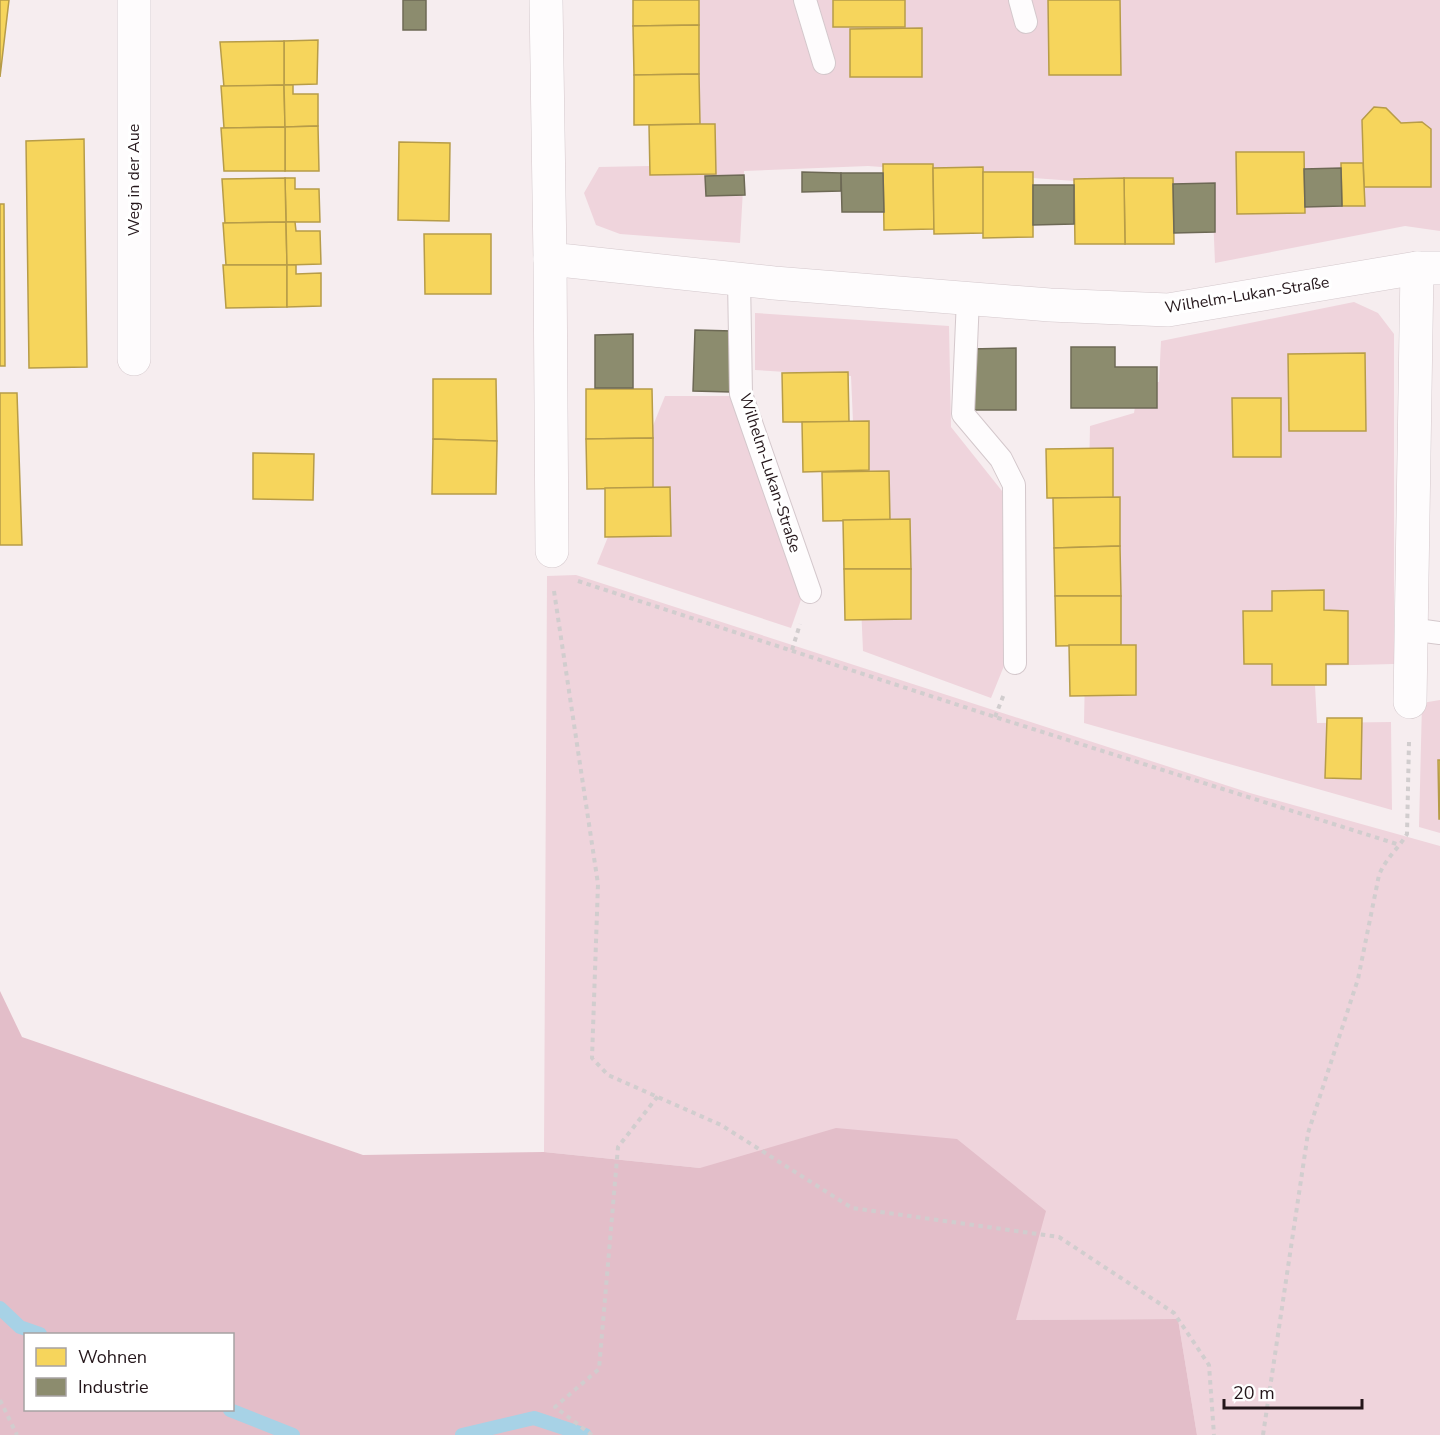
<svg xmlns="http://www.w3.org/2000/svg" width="1440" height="1435" viewBox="0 0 1440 1435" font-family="'Nunito Sans',sans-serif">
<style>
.green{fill:#efd4dc}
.forest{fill:#e3bec9;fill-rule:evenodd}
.homes{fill:#f6d55c;stroke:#b79c48;stroke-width:1.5}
.industry{fill:#8c8c6e;stroke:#6d6955;stroke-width:1.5}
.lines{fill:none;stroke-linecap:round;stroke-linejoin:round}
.stream{stroke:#a7d2e6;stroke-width:14}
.service-casing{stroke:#d4c8cc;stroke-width:24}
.minor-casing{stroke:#d4c8cc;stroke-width:34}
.path{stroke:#d1cdce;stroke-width:4;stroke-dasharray:4.5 4.5;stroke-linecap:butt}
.service{stroke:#fefcfd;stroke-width:22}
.minor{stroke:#fefcfd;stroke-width:33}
.labels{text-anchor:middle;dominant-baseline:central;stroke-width:6;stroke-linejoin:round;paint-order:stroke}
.street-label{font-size:16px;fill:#24161a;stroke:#fff}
</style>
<rect width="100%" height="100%" fill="#f6edef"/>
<!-- green -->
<g class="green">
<polygon points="654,0 1440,0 1440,231 1405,226 1215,263 1212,191 868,166 744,171 740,243 620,234 596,225 584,193 599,167 649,166"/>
<polygon points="1354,302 1378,313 1394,334 1394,664 1314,666 1317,723 1391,722 1392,810 1084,723 1090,426 1134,413 1139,382 1159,382 1161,341"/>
<polygon points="755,313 949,326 951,427 1002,491 1006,661 991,698 863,651 851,376 755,370"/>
<polygon points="665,396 730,396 803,594 791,628 597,564"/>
<polygon points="576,575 1250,793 1440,846 1440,1435 1197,1435 1178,1319 1016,1320 700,1168 544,1152 547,576"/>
<polygon points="1440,649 1440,833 1419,827 1422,703 1440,700"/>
</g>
<!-- forest -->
<path class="forest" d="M0,991L22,1037L363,1155L544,1152L700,1168L836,1128L957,1139L1046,1211L1016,1320L1178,1319L1197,1435H0ZM26,1334H232V1410H26Z"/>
<!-- homes -->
<g class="homes">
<polygon points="0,0 9,0 0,77"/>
<polygon points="633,0 699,0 699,25 633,26"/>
<rect x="833" y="0" width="72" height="27"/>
<polygon points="1048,0 1120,0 1121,75 1049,75"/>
<polygon points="699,25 699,74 634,75 633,26"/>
<polygon points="922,28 922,77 850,77 850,29"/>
<polygon points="318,40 317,84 284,85 284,41"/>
<polygon points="284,41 284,85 224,87 220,42"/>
<polygon points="699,74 700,124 634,125 634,75"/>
<polygon points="284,85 285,127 224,128 221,86"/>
<polygon points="284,85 293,85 293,94 318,94 318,126 285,127"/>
<polygon points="1374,107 1386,108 1401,123 1422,122 1431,129 1431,187 1364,187 1362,120"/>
<polygon points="700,124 715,124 716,174 650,175 649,125"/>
<polygon points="318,126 319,171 285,171 285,127"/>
<polygon points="285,127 285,171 224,171 221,128"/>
<polygon points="84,139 87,367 29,368 26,141"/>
<polygon points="399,142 450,143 449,221 398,220"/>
<polygon points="1236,152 1304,152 1305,213 1237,214"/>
<polygon points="1341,163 1363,163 1365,206 1342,206"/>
<polygon points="883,164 933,164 934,229 884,230"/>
<polygon points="983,167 984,233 934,234 933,168"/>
<polygon points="983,172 1033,172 1033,237 983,238"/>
<polygon points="285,178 295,178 295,189 319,189 320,222 286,222"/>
<polygon points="285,178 286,222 225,223 222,179"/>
<polygon points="1124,178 1173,178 1174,244 1125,244"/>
<polygon points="1124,178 1125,244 1075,244 1074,179"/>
<polygon points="0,204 4,204 5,366 0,366"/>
<polygon points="286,222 287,265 226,265 223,223"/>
<polygon points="286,222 295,222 296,231 320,231 321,264 287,265"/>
<polygon points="424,234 491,234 491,294 425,294"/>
<polygon points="223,265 287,265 287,307 226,308"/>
<polygon points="287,265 296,265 296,274 321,273 321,306 287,307"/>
<polygon points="1365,353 1366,431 1289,431 1288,354"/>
<polygon points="848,372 849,422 783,422 782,373"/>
<polygon points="433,379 496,379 497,441 433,439"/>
<polygon points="586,389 652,389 653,438 586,439"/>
<polygon points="0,393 17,393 22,545 0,545"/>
<polygon points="1232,398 1281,398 1281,457 1233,457"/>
<polygon points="869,421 869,470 803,472 802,422"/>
<polygon points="653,438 653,488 587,489 586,439"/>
<polygon points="433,439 497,441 496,494 432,494"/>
<polygon points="1113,448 1113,498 1047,498 1046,449"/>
<polygon points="253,453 314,454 313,500 253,499"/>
<polygon points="889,471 890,520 823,521 822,472"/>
<polygon points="670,487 671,536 605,537 605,488"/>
<polygon points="1120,497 1120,546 1054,548 1053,498"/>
<polygon points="910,519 911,569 844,569 843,520"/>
<polygon points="1120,546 1121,596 1055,596 1054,548"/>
<polygon points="844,569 911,569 911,619 845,620"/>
<polygon points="1324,590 1324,610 1348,611 1348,664 1326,664 1326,685 1272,685 1272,664 1244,664 1243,611 1272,611 1272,591"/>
<polygon points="1055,596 1121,596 1121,645 1056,646"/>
<polygon points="1069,645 1136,645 1136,695 1070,696"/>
<polygon points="1327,718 1362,718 1361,779 1325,778"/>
<polygon points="1438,760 1440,760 1440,819 1439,819"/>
</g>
<!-- industry -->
<g class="industry">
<rect x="403" y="0" width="23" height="30"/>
<polygon points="1341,168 1342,206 1305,207 1304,169"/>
<polygon points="802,172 841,173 841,191 802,192"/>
<polygon points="841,173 883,173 884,212 842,212"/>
<polygon points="744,175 745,195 706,196 705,176"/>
<polygon points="1215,183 1215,232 1174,233 1173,184"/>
<polygon points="1033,185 1074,185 1074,224 1033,225"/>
<polygon points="695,330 732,331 731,392 693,391"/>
<polygon points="633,334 633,388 595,388 595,335"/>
<polygon points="1071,347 1115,347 1115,367 1157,367 1157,408 1071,408"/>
<polygon points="1016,348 1016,410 971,410 971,349"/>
</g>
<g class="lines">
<!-- stream -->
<g class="stream">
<polyline points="0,1308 20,1327 40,1334"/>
<polyline points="230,1410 293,1435"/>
<polyline points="462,1435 534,1418 585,1435"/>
</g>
<!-- service casing -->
<g class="service-casing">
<g id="service">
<polyline points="805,0 824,63"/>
<polyline points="1020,0 1026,22"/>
<polyline points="739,280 741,394 810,592"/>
<polyline points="968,299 963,414 1001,459 1014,485 1015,663"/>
<polyline points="1410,629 1440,633"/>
</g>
</g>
<!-- minor casing -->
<g class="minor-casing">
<g id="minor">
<polyline points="546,0 550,259 774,283 1050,305 1168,310 1417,268 1440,268"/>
<polyline points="550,259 552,551"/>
<polyline points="134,359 134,0"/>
<polyline points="1410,702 1417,268"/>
</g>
</g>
<!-- path -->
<g class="path">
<polyline points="578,581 995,717 1400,845"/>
<polyline points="554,591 598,884 592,1058 608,1075 721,1125 852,1208 1059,1237 1174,1313 1209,1365 1214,1435"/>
<polyline points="792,650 800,624"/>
<polyline points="995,717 1004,694"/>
<polyline points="0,1400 17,1435"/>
<polyline points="592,1435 555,1407 599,1369 618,1147 658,1096"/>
<path d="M1263,1435L1308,1133L1358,979L1379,875C1386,858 1398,849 1407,834L1409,742"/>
</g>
<!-- service -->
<use href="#service" class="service"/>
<!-- minor -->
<use href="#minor" class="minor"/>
</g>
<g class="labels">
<!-- street labels -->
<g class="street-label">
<text transform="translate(134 180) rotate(-90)">Weg in der Aue</text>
<text transform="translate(1247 295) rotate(-9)">Wilhelm-Lukan-Straße</text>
<text transform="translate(770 473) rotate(72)">Wilhelm-Lukan-Straße</text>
</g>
</g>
<!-- legend -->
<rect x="24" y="1333" width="210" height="78" fill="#ffffff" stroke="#a7a2a3" stroke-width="1.5"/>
<rect x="36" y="1348" width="30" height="18" fill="#f6d55c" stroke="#a7a2a3" stroke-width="1.5"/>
<text x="78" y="1363" font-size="18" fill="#24161a">Wohnen</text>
<rect x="36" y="1378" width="30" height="18" fill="#8c8c6e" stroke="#a7a2a3" stroke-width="1.5"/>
<text x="78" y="1393" font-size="18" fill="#24161a">Industrie</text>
<!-- scale -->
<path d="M1224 1399v9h138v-9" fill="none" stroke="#24161a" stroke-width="3"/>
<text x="1233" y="1399" font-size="18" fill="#24161a" stroke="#ffffff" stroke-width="4.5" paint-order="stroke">20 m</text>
</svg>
